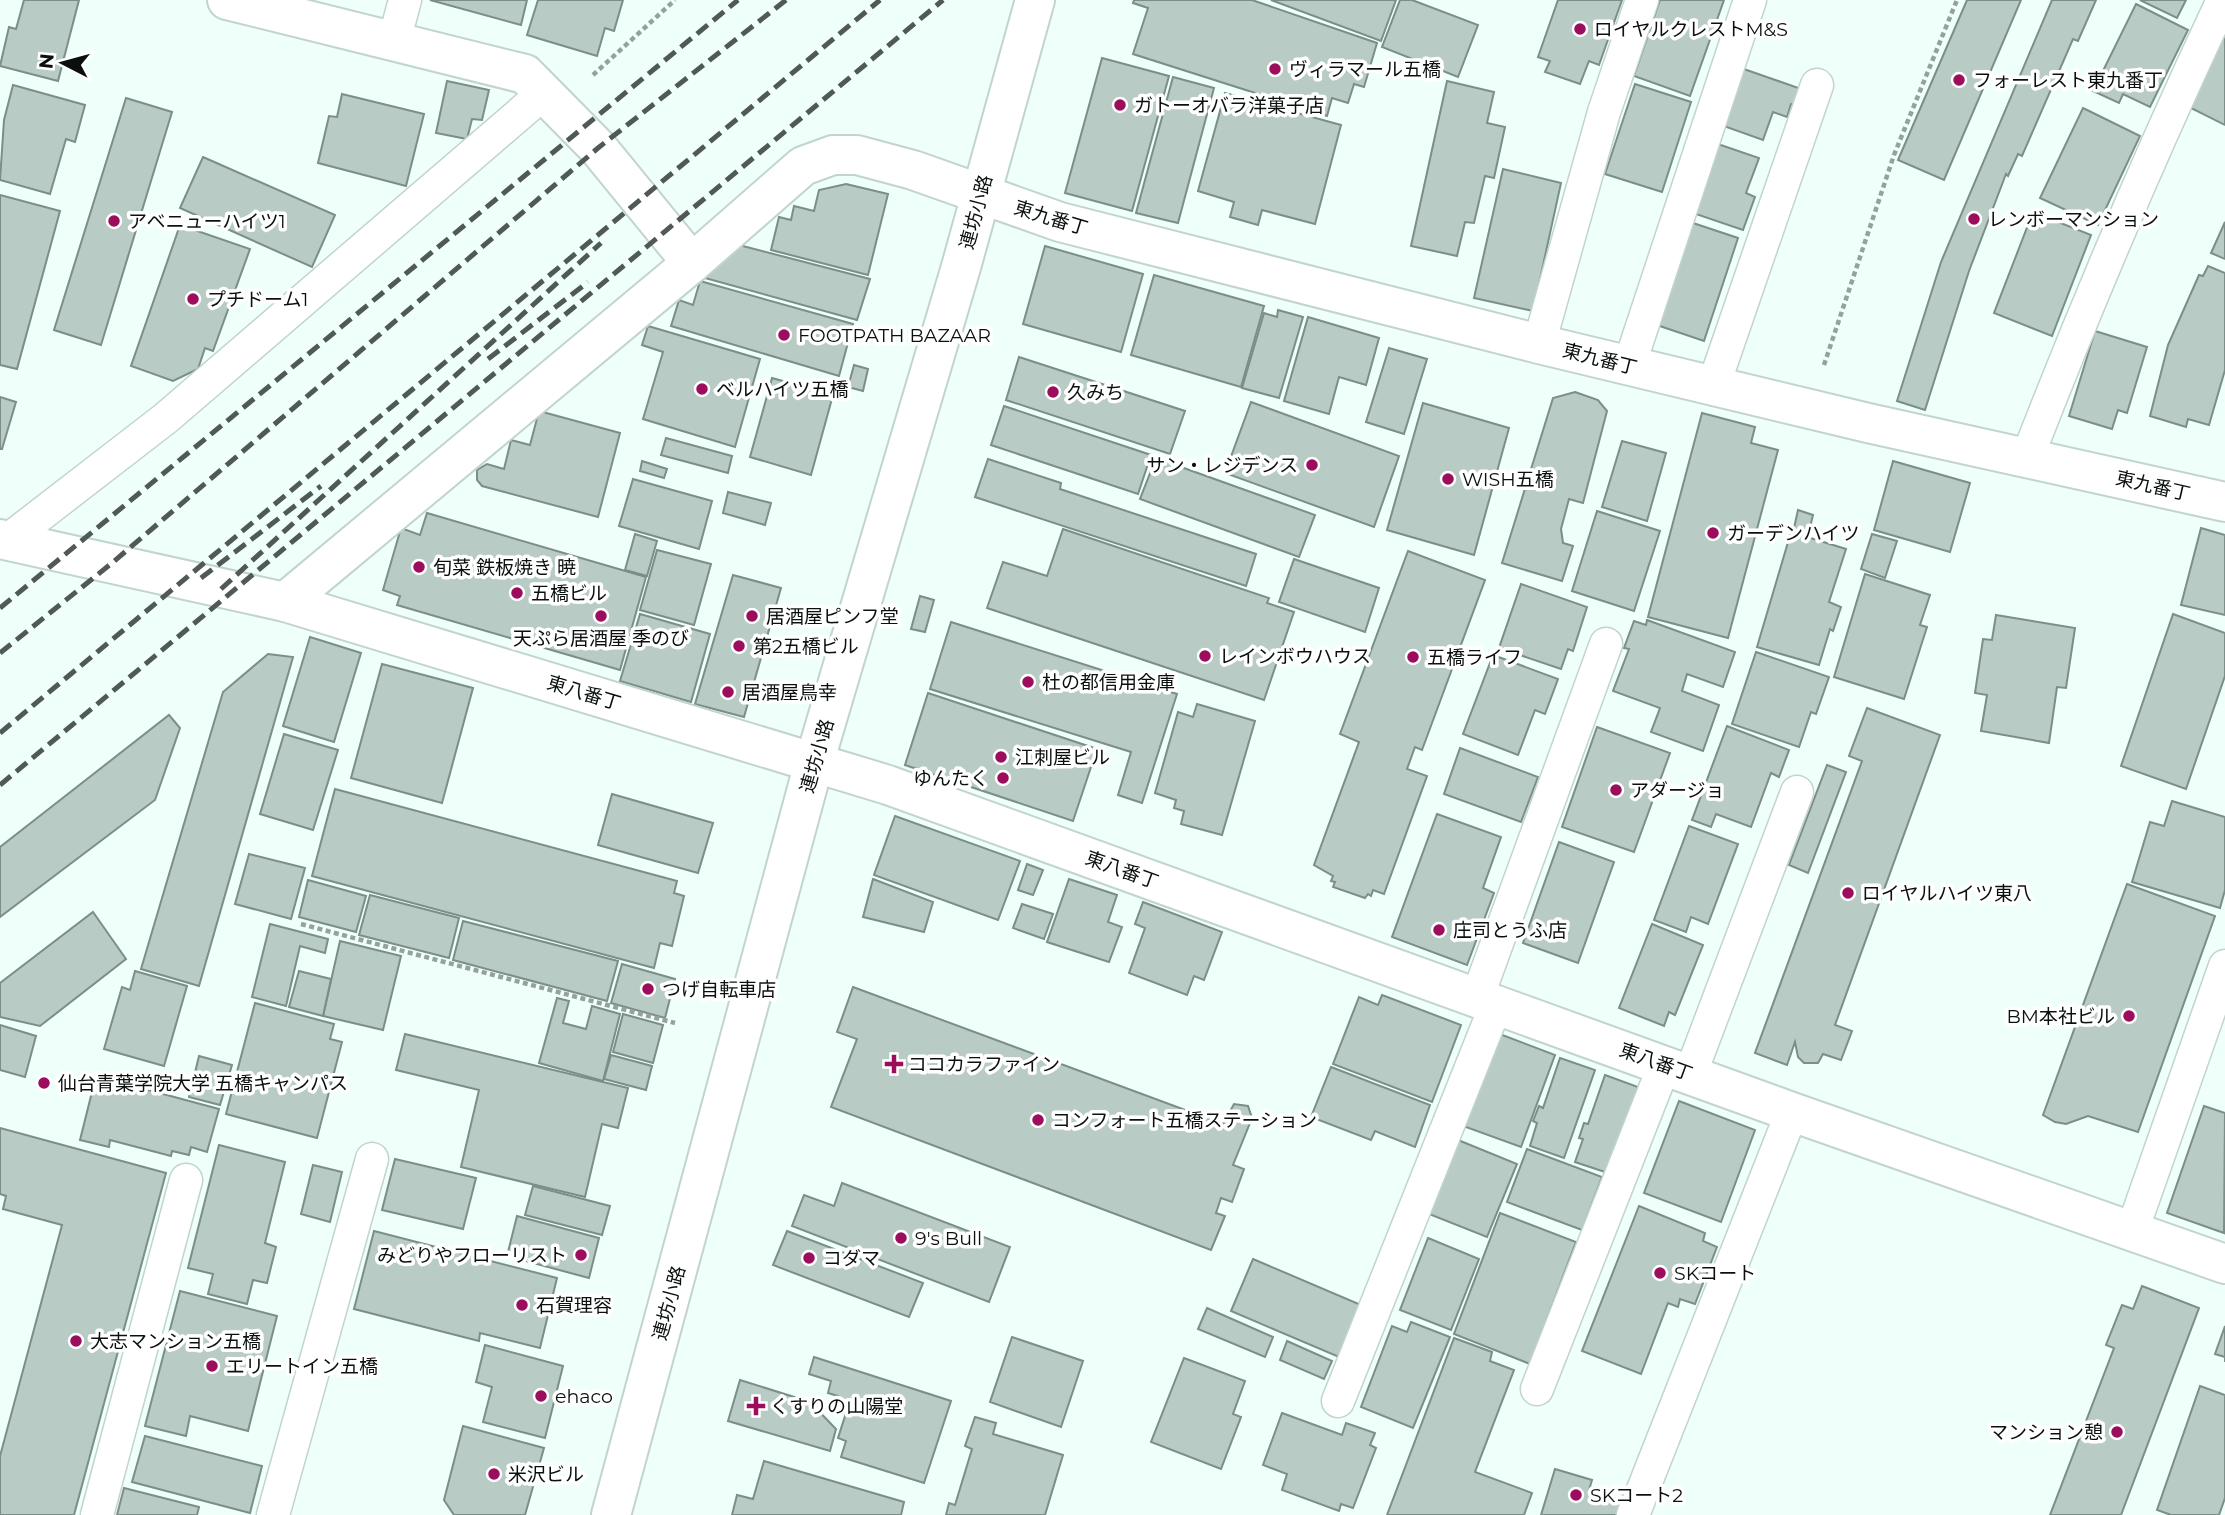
<svg xmlns="http://www.w3.org/2000/svg" width="2225" height="1515" viewBox="0 0 2225 1515" font-family="Montserrat,'Noto Sans JP',sans-serif">
<style>
.building{fill:#b8cbc5;stroke:#7c8e88;stroke-width:2}
.lines{fill:none;stroke-linecap:round;stroke-linejoin:round}
.service-casing{stroke:#c1d4ce;stroke-width:35}
.minor-casing{stroke:#c1d4ce;stroke-width:42}
.tertiary-casing{stroke:#c1d4ce;stroke-width:42}
.path{stroke:#95a19d;stroke-width:4.5;stroke-dasharray:5 3.5;stroke-linecap:butt}
.service{stroke:#fff;stroke-width:32}
.minor{stroke:#fff;stroke-width:38}
.tertiary{stroke:#fff;stroke-width:38}
.rail{stroke:#505956;stroke-width:5;stroke-dasharray:14 7;stroke-linecap:butt}
.poi-dot{fill:#9c0e5d;stroke:#fff;stroke-width:2.5}
.labels{text-anchor:middle;dominant-baseline:central;stroke-width:7;stroke-linejoin:round;paint-order:stroke}
.poi-label{font-size:19px;fill:#0a100e;stroke:#fff;text-anchor:start}
.street-label{font-size:19px;fill:#0a100e;stroke:#fff}
</style>
<rect width="100%" height="100%" fill="#effffa"/>
<!-- building -->
<g class="building">
<polygon points="24,0 79,0 58,81 0,66 9,27 16,29"/>
<polygon points="430,0 527,0 521,25"/>
<polygon points="538,0 623,0 614,31 605,28 597,56 527,35"/>
<polygon points="1134,0 1252,0 1377,43 1364,87 1354,84 1348,103 1332,98 1327,116 1133,54 1148,8 1133,3"/>
<polygon points="1271,0 1396,0 1381,41"/>
<polygon points="1400,0 1412,0 1478,25 1458,77 1382,47"/>
<polygon points="1558,0 1622,0 1599,65 1589,61 1580,84 1545,72 1550,61 1538,57"/>
<polygon points="1660,0 1724,0 1690,96 1634,76"/>
<polygon points="1967,0 2021,0 1944,180 1898,160"/>
<polygon points="2052,0 2096,0 2078,41 2073,39 2022,156 2018,154 2008,176 2006,174 1969,271 1925,410 1897,401 1941,262"/>
<polygon points="2140,0 2186,0 2177,18"/>
<polygon points="2136,4 2188,30 2150,107 2123,94 2119,103 2093,91"/>
<polygon points="2225,29 2225,125 2187,106"/>
<polygon points="1102,58 1169,76 1132,211 1065,193"/>
<polygon points="1738,67 1807,91 1801,108 1791,104 1787,117 1773,112 1763,140 1718,124"/>
<polygon points="1173,77 1214,88 1178,223 1136,213"/>
<polygon points="447,81 489,90 482,120 472,119 467,139 436,133"/>
<polygon points="1447,81 1494,92 1487,123 1505,127 1494,178 1485,176 1474,223 1465,222 1457,256 1411,246"/>
<polygon points="1635,84 1691,102 1662,192 1605,174"/>
<polygon points="13,85 85,105 75,142 66,139 50,194 0,180 4,120"/>
<polygon points="1225,93 1341,125 1315,224 1262,210 1258,225 1230,217 1234,202 1198,191"/>
<polygon points="342,94 424,114 406,186 318,163 329,116 337,117"/>
<polygon points="126,98 172,112 101,345 54,330"/>
<polygon points="2083,108 2140,136 2098,225 2040,198"/>
<polygon points="1712,142 1759,158 1746,193 1755,197 1743,230 1687,211"/>
<polygon points="203,157 335,215 312,267 180,208"/>
<polygon points="1503,169 1561,183 1533,311 1474,298"/>
<polygon points="846,184 888,194 868,275 771,250 779,217 791,220 794,206 814,211 819,190"/>
<polygon points="0,195 60,211 17,369 0,365"/>
<polygon points="2033,212 2091,235 2052,336 1994,313"/>
<polygon points="1684,220 1738,238 1704,341 1651,323"/>
<polygon points="2225,222 2225,259 2211,253"/>
<polygon points="180,225 250,249 213,351 205,348 198,369 173,381 131,366"/>
<polygon points="739,245 870,279 857,320 705,278"/>
<polygon points="1045,246 1143,274 1121,352 1023,324"/>
<polygon points="2208,266 2225,273 2225,370 2209,425 2188,419 2186,427 2150,416 2168,345 2199,275 2203,276"/>
<polygon points="1154,275 1264,306 1241,387 1131,355"/>
<polygon points="700,281 853,324 839,376 671,326 679,300 693,305"/>
<polygon points="1278,310 1303,317 1279,398 1242,388 1264,313 1277,317"/>
<polygon points="1308,317 1379,338 1366,385 1339,377 1329,414 1284,401"/>
<polygon points="648,326 760,359 735,447 643,419 663,352 642,345"/>
<polygon points="2095,331 2147,347 2127,413 2118,410 2112,429 2069,416"/>
<polygon points="1389,348 1427,359 1404,434 1366,422"/>
<polygon points="1019,357 1185,411 1170,454 1006,400"/>
<polygon points="854,365 868,369 863,391 848,387"/>
<polygon points="772,378 833,395 811,475 750,457"/>
<polygon points="1575,392 1598,400 1607,411 1583,503 1569,499 1561,529 1563,543 1573,546 1562,581 1502,563 1553,398"/>
<polygon points="0,397 16,402 2,449 0,449"/>
<polygon points="1251,402 1399,456 1374,527 1225,473"/>
<polygon points="1423,403 1509,428 1474,555 1387,530"/>
<polygon points="1004,406 1151,455 1138,494 991,445"/>
<polygon points="539,411 620,433 598,517 482,486 477,480 477,470 487,464 504,469 511,440 530,445"/>
<polygon points="1702,413 1755,427 1751,443 1778,450 1728,638 1648,617"/>
<polygon points="666,438 732,456 728,473 661,455"/>
<polygon points="1622,441 1666,453 1647,521 1602,507"/>
<polygon points="1156,458 1315,515 1299,557 1140,499"/>
<polygon points="988,459 1061,483 1060,489 1256,554 1246,586 975,497"/>
<polygon points="642,461 667,469 664,478 640,471"/>
<polygon points="1893,461 1970,483 1950,552 1874,530"/>
<polygon points="633,479 712,501 699,549 619,526"/>
<polygon points="728,492 771,503 765,525 723,513"/>
<polygon points="1798,510 1813,515 1809,532 1794,528"/>
<polygon points="1597,511 1660,531 1634,611 1572,591"/>
<polygon points="427,513 646,577 620,670 397,605 400,596 383,590 401,528 420,535"/>
<polygon points="2201,528 2225,535 2225,615 2181,605"/>
<polygon points="1063,529 1269,598 1267,603 1294,612 1264,700 987,608 1003,562 1047,576"/>
<polygon points="1791,532 1846,549 1829,602 1841,607 1833,631 1830,629 1819,665 1757,647"/>
<polygon points="635,534 657,541 647,576 625,570"/>
<polygon points="1872,534 1897,541 1885,578 1861,569"/>
<polygon points="657,550 711,564 694,625 640,610"/>
<polygon points="1408,551 1485,580 1422,750 1415,747 1407,769 1427,776 1384,894 1373,890 1371,896 1368,894 1365,898 1333,887 1335,882 1331,881 1333,876 1314,865 1359,742 1340,734"/>
<polygon points="1294,559 1379,588 1365,632 1279,602"/>
<polygon points="1865,574 1930,595 1920,625 1927,627 1904,699 1834,677"/>
<polygon points="733,575 781,588 744,717 695,704"/>
<polygon points="1521,584 1587,607 1573,651 1568,649 1561,669 1499,648"/>
<polygon points="920,596 934,600 925,632 911,629"/>
<polygon points="640,614 710,634 691,702 620,681"/>
<polygon points="2173,614 2225,633 2225,676 2186,789 2121,766"/>
<polygon points="1996,615 2075,628 2066,688 2057,687 2049,743 1981,731 1987,695 1975,693 1983,639 1992,640"/>
<polygon points="1647,620 1735,652 1723,687 1687,674 1682,691 1719,705 1703,751 1651,732 1660,708 1613,691 1629,649 1624,648 1634,621 1646,625"/>
<polygon points="951,622 1177,694 1142,803 1118,795 1131,752 930,689"/>
<polygon points="310,637 361,653 334,742 283,726"/>
<polygon points="1756,652 1829,677 1816,714 1811,712 1799,747 1732,724"/>
<polygon points="268,654 293,657 199,986 141,969 223,692"/>
<polygon points="1493,655 1558,679 1545,714 1535,710 1518,755 1463,734"/>
<polygon points="382,664 473,688 442,803 351,778"/>
<polygon points="928,693 1097,749 1073,821 905,765"/>
<polygon points="1197,704 1255,721 1222,835 1181,824 1184,811 1174,808 1176,800 1155,793 1178,712 1193,717"/>
<polygon points="1867,708 1940,735 1835,1025 1852,1031 1841,1060 1823,1054 1818,1063 1804,1063 1798,1057 1795,1042 1787,1065 1755,1053 1862,761 1849,756"/>
<polygon points="169,715 180,728 155,800 0,917 0,847"/>
<polygon points="1727,726 1789,750 1779,777 1771,773 1751,827 1716,814 1711,827 1692,820"/>
<polygon points="1597,727 1670,753 1634,852 1562,827"/>
<polygon points="284,734 338,750 313,830 260,814"/>
<polygon points="1460,748 1538,777 1521,822 1444,794"/>
<polygon points="1827,765 1846,772 1808,873 1789,865"/>
<polygon points="335,789 677,881 674,893 684,896 672,946 660,943 654,968 312,876"/>
<polygon points="612,794 713,823 698,873 598,845"/>
<polygon points="2172,801 2225,817 2225,890 2220,908 2132,882 2150,822 2164,826"/>
<polygon points="1437,814 1501,837 1483,888 1494,893 1467,965 1392,937"/>
<polygon points="895,816 1020,861 998,920 874,875"/>
<polygon points="1689,826 1738,844 1708,924 1691,917 1686,932 1654,920"/>
<polygon points="1559,842 1614,862 1578,963 1523,943"/>
<polygon points="249,854 305,868 291,919 235,904"/>
<polygon points="1027,864 1043,870 1033,895 1018,890"/>
<polygon points="873,879 933,902 924,932 863,917"/>
<polygon points="1069,879 1117,895 1108,922 1122,927 1109,962 1047,942"/>
<polygon points="308,880 366,896 356,932 299,917"/>
<polygon points="2127,884 2215,916 2138,1132 2088,1116 2066,1124 2055,1122 2043,1115"/>
<polygon points="370,895 459,918 449,958 359,935"/>
<polygon points="1143,902 1222,932 1204,980 1194,976 1187,995 1129,973 1145,928 1135,924"/>
<polygon points="1022,904 1053,914 1044,939 1013,928"/>
<polygon points="93,912 126,959 40,1026 0,1017 0,983"/>
<polygon points="463,921 618,961 607,1001 453,960"/>
<polygon points="270,924 328,939 325,953 300,946 286,1006 252,997"/>
<polygon points="1652,924 1703,945 1675,1015 1669,1012 1664,1026 1619,1008"/>
<polygon points="340,941 401,956 383,1030 323,1016"/>
<polygon points="622,964 675,979 665,1018 611,1003"/>
<polygon points="135,971 187,986 164,1066 104,1049 122,987 130,990"/>
<polygon points="299,971 331,979 323,1016 289,1007"/>
<polygon points="853,987 1223,1124 1234,1104 1248,1106 1252,1118 1233,1165 1244,1169 1232,1202 1221,1198 1216,1213 1225,1216 1211,1250 831,1107 857,1039 837,1032"/>
<polygon points="1382,995 1461,1025 1432,1102 1333,1064 1359,997 1378,1005"/>
<polygon points="557,998 569,1001 563,1023 586,1029 592,1006 620,1014 603,1081 539,1063"/>
<polygon points="255,1003 334,1024 330,1039 342,1042 317,1138 226,1114"/>
<polygon points="623,1014 663,1025 653,1063 613,1052"/>
<polygon points="0,1025 36,1036 25,1077 0,1070"/>
<polygon points="1497,1033 1555,1055 1521,1147 1463,1126"/>
<polygon points="405,1034 628,1088 618,1128 602,1124 585,1197 461,1167 479,1090 396,1070"/>
<polygon points="611,1055 652,1066 646,1090 604,1079"/>
<polygon points="199,1056 232,1065 220,1105 189,1097"/>
<polygon points="1560,1058 1595,1070 1564,1158 1530,1146 1537,1123 1533,1121 1539,1106 1543,1108"/>
<polygon points="1331,1067 1430,1105 1415,1147 1375,1131 1371,1140 1311,1117"/>
<polygon points="1605,1075 1638,1087 1608,1173 1575,1162 1583,1139 1579,1138 1584,1123 1588,1124"/>
<polygon points="96,1076 219,1109 207,1152 191,1147 189,1155 172,1151 171,1156 110,1140 109,1147 80,1140"/>
<polygon points="1679,1101 1755,1130 1721,1222 1644,1193"/>
<polygon points="2204,1106 2225,1113 2224,1233 2167,1213"/>
<polygon points="0,1128 166,1173 74,1515 0,1515 0,1456 62,1225 3,1209 6,1196 0,1194"/>
<polygon points="1458,1140 1517,1164 1487,1237 1429,1214"/>
<polygon points="219,1145 285,1162 265,1243 276,1247 267,1283 253,1280 247,1304 208,1294 213,1274 188,1268"/>
<polygon points="1527,1149 1602,1177 1582,1230 1507,1202"/>
<polygon points="395,1159 476,1178 463,1229 382,1210"/>
<polygon points="313,1165 342,1172 330,1222 301,1214"/>
<polygon points="842,1183 1010,1247 989,1302 792,1226 804,1195 834,1206"/>
<polygon points="533,1186 610,1206 602,1235 525,1215"/>
<polygon points="1639,1206 1705,1233 1703,1241 1717,1247 1695,1304 1680,1299 1678,1307 1668,1303 1641,1374 1582,1351"/>
<polygon points="1500,1213 1576,1242 1530,1364 1454,1334"/>
<polygon points="517,1216 599,1238 589,1278 507,1256"/>
<polygon points="374,1231 557,1278 540,1348 480,1333 479,1341 354,1309"/>
<polygon points="787,1231 923,1283 909,1317 773,1265"/>
<polygon points="1428,1238 1479,1259 1451,1330 1400,1310"/>
<polygon points="1253,1259 1361,1305 1339,1357 1231,1311"/>
<polygon points="2142,1286 2199,1308 2121,1515 2050,1515 2114,1348 2106,1345 2122,1305 2133,1309"/>
<polygon points="180,1291 277,1316 248,1431 190,1416 186,1436 145,1426"/>
<polygon points="1207,1308 1273,1337 1265,1357 1198,1329"/>
<polygon points="1411,1322 1450,1337 1413,1428 1361,1407 1392,1326 1407,1332"/>
<polygon points="2225,1326 2225,1362 2225,1357 2215,1354"/>
<polygon points="1012,1337 1083,1361 1061,1427 990,1402"/>
<polygon points="1454,1338 1492,1352 1490,1361 1514,1370 1475,1472 1532,1493 1524,1515 1387,1515"/>
<polygon points="1287,1341 1332,1361 1324,1379 1280,1360"/>
<polygon points="485,1345 563,1366 545,1438 483,1422 492,1387 476,1382"/>
<polygon points="814,1357 951,1401 924,1483 841,1457 846,1441 838,1438 846,1413 834,1408 838,1396 828,1393 831,1381 809,1374"/>
<polygon points="1184,1358 1245,1381 1233,1414 1241,1417 1221,1469 1151,1442"/>
<polygon points="740,1380 810,1402 836,1429 830,1451 728,1421"/>
<polygon points="2200,1386 2225,1395 2225,1498 2219,1515 2171,1515 2157,1510"/>
<polygon points="1282,1413 1342,1435 1346,1423 1375,1433 1370,1445 1376,1448 1353,1508 1341,1504 1339,1511 1282,1490 1287,1474 1263,1465"/>
<polygon points="975,1417 996,1423 993,1434 1063,1455 1045,1515 946,1515 949,1503 955,1505 972,1449 965,1446"/>
<polygon points="463,1426 544,1448 525,1515 454,1515 444,1500"/>
<polygon points="145,1436 262,1466 250,1513 132,1482"/>
<polygon points="764,1461 904,1502 901,1515 732,1515 737,1495 753,1499"/>
<polygon points="1555,1469 1592,1480 1589,1490 1622,1500 1618,1515 1541,1515"/>
<polygon points="124,1488 199,1507 197,1515 117,1515"/>
</g>
<g class="lines">
<!-- service casing -->
<g class="service-casing">
<g id="service">
<polyline points="394,41 405,0"/>
<polyline points="1539,344 1604,112 1642,0"/>
<polyline points="1629,366 1750,0"/>
<polyline points="1713,387 1817,85"/>
<path d="M2027,458C2087,303 2152,151 2223,0"/>
<polyline points="8,540 166,418 544,93"/>
<polyline points="1477,998 1606,644"/>
<polyline points="1690,1075 1797,792"/>
<polyline points="2132,1231 2225,966"/>
<polyline points="1537,1389 1664,1066"/>
<polyline points="1338,1401 1496,1005"/>
<polyline points="97,1515 186,1180"/>
<polyline points="273,1515 372,1159"/>
<polyline points="1633,1515 1792,1112"/>
</g>
</g>
<!-- minor casing -->
<g class="minor-casing">
<g id="minor">
<polyline points="227,0 525,74 598,148 692,263 803,166 833,155 857,155 913,170 1060,222 1539,344 1868,423 2225,502"/>
<polyline points="0,539 285,602 888,785 1792,1112 2225,1264"/>
<polyline points="285,602 692,263"/>
</g>
</g>
<!-- tertiary casing -->
<g class="tertiary-casing">
<polyline id="tertiary" points="611,1515 814,763 961,267 1035,0"/>
</g>
<!-- path -->
<g class="path">
<polyline points="593,75 675,0"/>
<polyline points="1824,365 1894,155 1957,0"/>
<polyline points="301,924 675,1023"/>
</g>
<!-- service -->
<use href="#service" class="service"/>
<!-- minor -->
<use href="#minor" class="minor"/>
<!-- tertiary -->
<use href="#tertiary" class="tertiary"/>
<!-- rail -->
<g class="rail">
<polyline points="488,359 588,282"/>
<polyline points="201,578 321,486"/>
<polyline points="221,589 601,243"/>
<polyline points="0,608 738,0"/>
<polyline points="0,653 112,563 598,148 786,0"/>
<polyline points="0,733 880,0"/>
<polyline points="0,785 943,0"/>
</g>
</g>
<!-- markers -->
<g class="poi-dot">
<circle cx="1580" cy="29" r="7"/>
<circle cx="1275" cy="69" r="7"/>
<circle cx="1959" cy="80" r="7"/>
<circle cx="1120" cy="105" r="7"/>
<circle cx="1974" cy="219" r="7"/>
<circle cx="114" cy="221" r="7"/>
<circle cx="193" cy="299" r="7"/>
<circle cx="784" cy="335" r="7"/>
<circle cx="702" cy="389" r="7"/>
<circle cx="1053" cy="392" r="7"/>
<circle cx="1312" cy="465" r="7"/>
<circle cx="1448" cy="479" r="7"/>
<circle cx="1713" cy="533" r="7"/>
<circle cx="419" cy="567" r="7"/>
<circle cx="517" cy="593" r="7"/>
<circle cx="601" cy="616" r="7"/>
<circle cx="752" cy="616" r="7"/>
<circle cx="739" cy="646" r="7"/>
<circle cx="1205" cy="656" r="7"/>
<circle cx="1413" cy="657" r="7"/>
<circle cx="1028" cy="682" r="7"/>
<circle cx="728" cy="692" r="7"/>
<circle cx="1001" cy="757" r="7"/>
<circle cx="1003" cy="778" r="7"/>
<circle cx="1616" cy="790" r="7"/>
<circle cx="1848" cy="893" r="7"/>
<circle cx="1439" cy="930" r="7"/>
<circle cx="648" cy="989" r="7"/>
<circle cx="2129" cy="1016" r="7"/>
<path d="M890.5 1053.5h7v7h7v7h-7v7h-7v-7h-7v-7h7z"/>
<circle cx="44" cy="1083" r="7"/>
<circle cx="1038" cy="1120" r="7"/>
<circle cx="901" cy="1238" r="7"/>
<circle cx="581" cy="1255" r="7"/>
<circle cx="809" cy="1258" r="7"/>
<circle cx="1660" cy="1273" r="7"/>
<circle cx="522" cy="1305" r="7"/>
<circle cx="76" cy="1341" r="7"/>
<circle cx="212" cy="1366" r="7"/>
<circle cx="541" cy="1396" r="7"/>
<path d="M752.5 1395.5h7v7h7v7h-7v7h-7v-7h-7v-7h7z"/>
<circle cx="2117" cy="1432" r="7"/>
<circle cx="494" cy="1474" r="7"/>
<circle cx="1576" cy="1495" r="7"/>
</g>
<g class="labels">
<!-- poi labels -->
<g class="poi-label">
<text x="1594" y="29">ロイヤルクレストM&amp;S</text>
<text x="1289" y="69">ヴィラマール五橋</text>
<text x="1973" y="80">フォーレスト東九番丁</text>
<text x="1134" y="105">ガトーオバラ洋菓子店</text>
<text x="1988" y="219">レンボーマンション</text>
<text x="128" y="221">アベニューハイツ1</text>
<text x="207" y="299">プチドーム1</text>
<text x="798" y="335">FOOTPATH BAZAAR</text>
<text x="716" y="389">ベルハイツ五橋</text>
<text x="1067" y="392">久みち</text>
<text x="1298" y="465" text-anchor="end">サン・レジデンス</text>
<text x="1462" y="479">WISH五橋</text>
<text x="1727" y="533">ガーデンハイツ</text>
<text x="433" y="567">旬菜 鉄板焼き 暁</text>
<text x="531" y="593">五橋ビル</text>
<text x="766" y="616">居酒屋ピンフ堂</text>
<text x="601" y="638" text-anchor="middle">天ぷら居酒屋 季のび</text>
<text x="753" y="646">第2五橋ビル</text>
<text x="1219" y="656">レインボウハウス</text>
<text x="1427" y="657">五橋ライフ</text>
<text x="1042" y="682">杜の都信用金庫</text>
<text x="742" y="692">居酒屋鳥幸</text>
<text x="1015" y="757">江刺屋ビル</text>
<text x="989" y="778" text-anchor="end">ゆんたく</text>
<text x="1630" y="790">アダージョ</text>
<text x="1862" y="893">ロイヤルハイツ東八</text>
<text x="1453" y="930">庄司とうふ店</text>
<text x="662" y="989">つげ自転車店</text>
<text x="2115" y="1016" text-anchor="end">BM本社ビル</text>
<text x="908" y="1064">ココカラファイン</text>
<text x="58" y="1083">仙台青葉学院大学 五橋キャンパス</text>
<text x="1052" y="1120">コンフォート五橋ステーション</text>
<text x="915" y="1238">9's Bull</text>
<text x="567" y="1255" text-anchor="end">みどりやフローリスト</text>
<text x="823" y="1258">コダマ</text>
<text x="1674" y="1273">SKコート</text>
<text x="536" y="1305">石賀理容</text>
<text x="90" y="1341">大志マンション五橋</text>
<text x="226" y="1366">エリートイン五橋</text>
<text x="555" y="1396">ehaco</text>
<text x="770" y="1406">くすりの山陽堂</text>
<text x="2103" y="1432" text-anchor="end">マンション憩</text>
<text x="508" y="1474">米沢ビル</text>
<text x="1590" y="1495">SKコート2</text>
</g>
<!-- street labels -->
<g class="street-label">
<text transform="translate(976 212) rotate(-75)">連坊小路</text>
<text transform="translate(1051 218) rotate(17)">東九番丁</text>
<text transform="translate(1600 359) rotate(14)">東九番丁</text>
<text transform="translate(2153 486) rotate(13)">東九番丁</text>
<text transform="translate(584 693) rotate(17)">東八番丁</text>
<text transform="translate(817 756) rotate(-74)">連坊小路</text>
<text transform="translate(1122 870) rotate(20)">東八番丁</text>
<text transform="translate(1656 1062) rotate(20)">東八番丁</text>
<text transform="translate(669 1303) rotate(-75)">連坊小路</text>
</g>
</g>
<!-- north arrow -->
<g transform="translate(63 63) rotate(276)" stroke="#ffffff" stroke-width="5" paint-order="stroke">
<path d="M0-5L12 26L0 18L-12 26Z" fill="#0a100e"/>
<text y="-10" font-size="19" font-weight="bold" text-anchor="middle" fill="#0a100e">N</text>
</g>
</svg>
